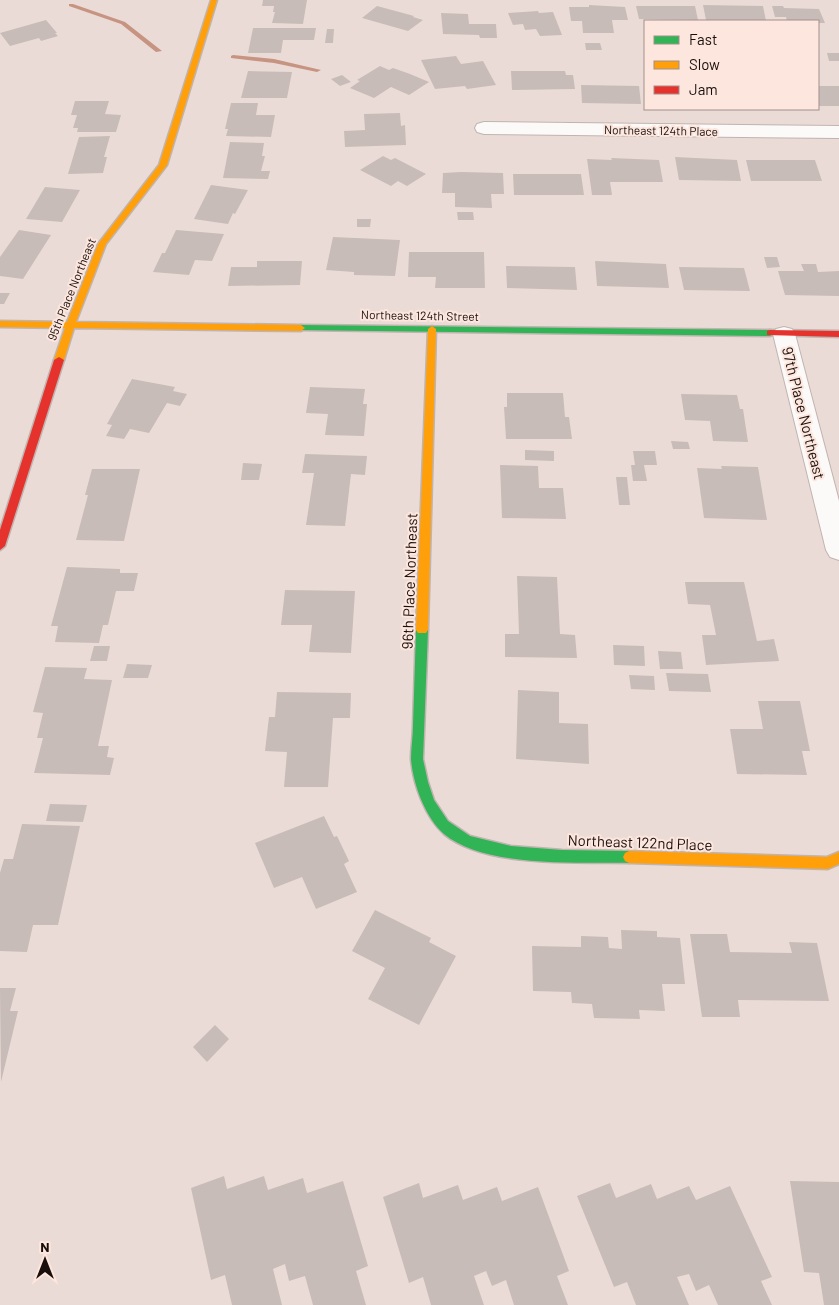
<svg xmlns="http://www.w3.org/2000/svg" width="839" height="1305" viewBox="0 0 839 1305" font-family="Barlow,sans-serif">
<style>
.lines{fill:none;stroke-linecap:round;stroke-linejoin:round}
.stream{fill:#c79482;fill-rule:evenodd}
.building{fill:#c8bcb8}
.street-casing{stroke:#c0b4b0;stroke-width:2}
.fast-casing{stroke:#c0b4b0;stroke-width:3}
.slow-casing{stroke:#c0b4b0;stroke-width:3}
.jam-casing{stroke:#c0b4b0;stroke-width:3}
.street{fill:#fcfaf9;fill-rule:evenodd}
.fast{fill:#30b455;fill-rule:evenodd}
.slow{fill:#ff9f0a;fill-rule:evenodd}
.jam{fill:#e5322d;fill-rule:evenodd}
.labels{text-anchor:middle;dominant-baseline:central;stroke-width:4;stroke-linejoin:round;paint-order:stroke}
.far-street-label{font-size:12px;fill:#180f0c;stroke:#fde6dd}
.street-label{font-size:15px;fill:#180f0c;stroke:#fde6dd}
</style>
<rect width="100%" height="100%" fill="#ebdbd6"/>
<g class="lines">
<!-- stream -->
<g class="stream">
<polygon points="69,4 73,4 125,22 162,51 156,52 121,24 69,6"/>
<polygon points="233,55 274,59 321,70 317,72 274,63 231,58 231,56"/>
</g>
</g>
<!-- building -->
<g class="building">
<polygon points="263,0 307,0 303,24 272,23 275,12 273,12 274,6 262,6"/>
<polygon points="589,5 625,7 628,20 612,20 614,33 583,33 582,21 571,21 569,7 589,7"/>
<polygon points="703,5 763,6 766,21 706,20"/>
<polygon points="377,6 414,16 413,17 423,20 408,31 362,18"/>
<polygon points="636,6 695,6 698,20 639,19"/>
<polygon points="772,6 783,6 784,8 819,9 825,23 818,23 818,21 787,21 786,17 775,17"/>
<polygon points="538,11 539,13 553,12 562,35 540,36 536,29 525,30 523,24 513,25 508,13"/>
<polygon points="441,13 468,14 469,24 496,24 497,38 480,38 479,35 443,34"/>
<polygon points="46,20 57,33 55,33 58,36 41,41 39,38 10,46 0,33"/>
<polygon points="253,28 316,28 314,40 283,40 281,53 248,53"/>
<polygon points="327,29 334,29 333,43 325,43"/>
<polygon points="585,43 600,43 602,50 586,50"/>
<polygon points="827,53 839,53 839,61 829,61"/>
<polygon points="456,56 461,64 483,61 496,85 467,89 465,86 435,89 421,60"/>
<polygon points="380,66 389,70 393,68 410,74 429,82 409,95 391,87 374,98 350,88 360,81 357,80"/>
<polygon points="248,71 292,72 287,98 241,98"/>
<polygon points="511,71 565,71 566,75 573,75 575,89 512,90"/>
<polygon points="342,75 351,82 340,86 331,79"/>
<polygon points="581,85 639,86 641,104 582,103"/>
<rect x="818" y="86" width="21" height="20"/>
<polygon points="75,101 109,101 105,114 121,115 116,132 77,132 78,128 73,128 77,115 71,115"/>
<polygon points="231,103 258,103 256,115 275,115 271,137 226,136 228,129 225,129"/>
<polygon points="400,113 401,126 405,125 406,145 345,147 344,131 365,130 364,114"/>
<polygon points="110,136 104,157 107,157 103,173 68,174 79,137"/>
<polygon points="230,142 264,143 262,156 265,156 261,171 270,171 268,179 223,178"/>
<polygon points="383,156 391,160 395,158 426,174 407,186 398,181 391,186 360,170"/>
<polygon points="675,157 737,160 741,181 679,180"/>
<polygon points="611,158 659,160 663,182 610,182 612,195 592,195 587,159 612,160"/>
<polygon points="746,160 815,160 822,181 751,181"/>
<polygon points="461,172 503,173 504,194 491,194 492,208 455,207 455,193 442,193 443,173"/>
<polygon points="513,174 581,174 584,195 514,195"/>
<polygon points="211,185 248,190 235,214 233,213 228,224 194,219"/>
<polygon points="45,187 80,190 62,222 26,219"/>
<polygon points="457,212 473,212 474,220 458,220"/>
<polygon points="357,219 371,219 370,227 357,227"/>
<polygon points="19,230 51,235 23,279 0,276 0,257"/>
<polygon points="176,230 224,234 212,261 195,260 189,275 153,272 162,253 165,253"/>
<polygon points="333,237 400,240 395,276 354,275 354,272 326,270"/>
<polygon points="409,252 484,252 485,288 435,288 436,277 408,277"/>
<polygon points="764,257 777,257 780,267 767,268"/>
<polygon points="257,261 302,261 300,285 228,286 231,267 257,267"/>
<polygon points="595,261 666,264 669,288 597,286"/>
<polygon points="801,264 816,264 818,272 839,271 839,296 785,295 778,271 804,271"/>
<polygon points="506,266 575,267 577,290 507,288"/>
<polygon points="679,267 744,268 750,291 684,290"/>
<polygon points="0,293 10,293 4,304 0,304"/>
<polygon points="132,379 175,387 173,391 187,394 180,406 167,403 149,433 130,429 124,439 106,436 112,425 107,424"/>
<polygon points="310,387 365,389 363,404 367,404 364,436 325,435 328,414 306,413"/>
<polygon points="507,393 563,393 565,417 569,417 572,439 506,439 504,407 507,407"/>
<polygon points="681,394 737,395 740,409 743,409 748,442 713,441 710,421 685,420"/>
<polygon points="671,441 688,442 690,449 673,449"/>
<polygon points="525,450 554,451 554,461 525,460"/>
<polygon points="633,451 655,451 657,465 644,465 647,481 633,481 631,465 635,465"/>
<polygon points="305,454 367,456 365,475 351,474 345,526 306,525 314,473 302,473"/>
<polygon points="243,463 262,464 259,480 241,480"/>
<polygon points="500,465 538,466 539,488 563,488 566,519 502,518"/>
<polygon points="721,466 758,467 767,520 704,518 697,468 722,469"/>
<polygon points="92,469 140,469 124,541 76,540 88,495 85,495"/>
<polygon points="616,477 627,477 630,505 619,505"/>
<polygon points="67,567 120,569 120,573 138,573 134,591 116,591 108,625 103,625 99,643 55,642 58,626 51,626"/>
<polygon points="517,576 557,577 560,634 575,635 577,658 505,657 505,634 519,634"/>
<polygon points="685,582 744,582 757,641 774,639 779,661 706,665 702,635 716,635 710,605 688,604"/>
<polygon points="285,590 355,591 351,653 309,652 312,625 281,625"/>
<polygon points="613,645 644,646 645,666 614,665"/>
<polygon points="94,646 110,646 107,661 90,661"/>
<polygon points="658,651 681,652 683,669 660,669"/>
<polygon points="127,664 152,665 148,678 123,678"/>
<polygon points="45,667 87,668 84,679 112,680 98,746 109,746 107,757 114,758 110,775 34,773 43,738 37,738 43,713 33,712"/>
<polygon points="666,673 708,674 711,692 669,691"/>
<polygon points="629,675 654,676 655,690 631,689"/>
<polygon points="518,690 559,692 559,723 588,724 589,764 516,759"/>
<polygon points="277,692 351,693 350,718 333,718 328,787 284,787 287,752 265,751 269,717 275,717"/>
<polygon points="758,701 800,701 810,751 802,751 807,775 737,774 730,729 763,729"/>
<polygon points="50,804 87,805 83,822 46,821"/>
<polygon points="324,816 334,837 337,836 349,861 344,864 357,892 316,909 302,877 274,888 255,843"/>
<polygon points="22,824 80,826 58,925 33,925 27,952 0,951 0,873 4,859 13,859"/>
<polygon points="375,910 431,938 429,942 456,956 419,1025 368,999 385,968 352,951"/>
<polygon points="621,930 657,931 657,937 680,938 685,984 662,984 665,1011 639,1010 640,1019 594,1018 592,1004 572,1003 571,992 533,991 532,946 581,947 581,936 608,937 609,948 622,949"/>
<polygon points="690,934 727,934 730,952 792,953 789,942 817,943 829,1001 738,1000 740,1017 702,1017"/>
<polygon points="0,988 16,988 10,1011 18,1011 1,1082"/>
<polygon points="215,1025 229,1039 207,1062 193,1047"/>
<polygon points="224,1176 227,1189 264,1176 268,1190 303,1178 307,1193 343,1181 368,1266 356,1271 366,1305 313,1305 305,1276 289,1281 285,1264 273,1269 282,1305 232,1305 225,1275 211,1280 191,1188"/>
<polygon points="790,1181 839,1182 839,1305 824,1305 819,1273 804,1272"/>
<polygon points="419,1183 423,1198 458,1185 463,1200 497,1187 502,1201 538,1187 569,1271 557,1276 568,1305 514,1305 506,1280 492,1286 486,1271 474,1276 484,1305 431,1305 423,1277 409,1283 383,1197"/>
<polygon points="610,1183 616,1198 651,1184 657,1199 689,1186 696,1200 730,1186 772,1277 761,1281 772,1305 718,1305 709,1285 696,1291 689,1274 677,1277 689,1305 636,1305 627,1282 614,1287 577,1196"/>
</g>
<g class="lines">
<!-- street casing -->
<g class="street-casing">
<g id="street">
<polygon points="484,122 839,126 839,138 484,134 477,132 475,128 477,124"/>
<polygon points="784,327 792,329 795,334 839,501 839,560 830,557 826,550 773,334 776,329"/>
</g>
</g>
<!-- fast casing -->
<g class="fast-casing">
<g id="fast">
<polygon points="301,325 770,330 775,333 770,336 298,330 297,328"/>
<path d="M422,626L426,627L428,630L423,759L428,782L434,800L448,821L470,836L511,846L562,850L629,851L633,853L635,857L633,861L629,863C578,862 485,868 444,834C425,817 413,784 411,759C411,748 413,736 413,725C414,693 415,662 416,630L418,627Z"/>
</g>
</g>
<!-- slow casing -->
<g class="slow-casing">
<g id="slow">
<polygon points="211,0 217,0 167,165 106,244 76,322 301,325 305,328 301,331 74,328 64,360 62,362 56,362 54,360 65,328 0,327 0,321 67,322 98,244 159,165"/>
<polygon points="432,326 436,329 428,630 426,633 418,633 416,630 428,329"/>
<polygon points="629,851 827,857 839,852 839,864 828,869 629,863 625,861 623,857 625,853"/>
</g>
</g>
<!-- jam casing -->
<g class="jam-casing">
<g id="jam">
<polygon points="770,330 839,331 839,337 767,335 767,331"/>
<polygon points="59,357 64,360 5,546 0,550 0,530 54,360"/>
</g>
</g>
<!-- street -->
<use href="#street" class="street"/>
<!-- fast -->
<use href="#fast" class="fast"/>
<!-- slow -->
<use href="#slow" class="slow"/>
<!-- jam -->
<use href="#jam" class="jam"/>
</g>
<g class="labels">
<!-- far-street labels -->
<g class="far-street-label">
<text transform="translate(661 130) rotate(1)">Northeast 124th Place</text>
<text transform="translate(71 289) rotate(-68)">95th Place Northeast</text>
<text transform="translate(420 315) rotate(1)">Northeast 124th Street</text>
</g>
<!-- street labels -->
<g class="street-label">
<text transform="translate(804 413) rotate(76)">97th Place Northeast</text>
<text transform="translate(409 581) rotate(-88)">96th Place Northeast</text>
<text transform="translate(640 842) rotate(2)">Northeast 122nd Place</text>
</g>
</g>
<!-- legend -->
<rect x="644" y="20" width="175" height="90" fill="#fde6dd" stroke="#a19089"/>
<rect x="654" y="36" width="25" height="8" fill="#30b455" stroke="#a19089"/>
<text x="689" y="45" font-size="15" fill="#180f0c">Fast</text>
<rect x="654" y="61" width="25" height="8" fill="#ff9f0a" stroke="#a19089"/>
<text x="689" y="70" font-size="15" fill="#180f0c">Slow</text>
<rect x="654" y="86" width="25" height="8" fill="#e5322d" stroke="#a19089"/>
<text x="689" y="95" font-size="15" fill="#180f0c">Jam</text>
<!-- north arrow -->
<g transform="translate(45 1260)" stroke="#fde6dd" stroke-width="4" paint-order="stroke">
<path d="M0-4L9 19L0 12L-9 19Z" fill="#180f0c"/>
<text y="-8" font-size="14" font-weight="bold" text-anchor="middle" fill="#180f0c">N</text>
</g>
</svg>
